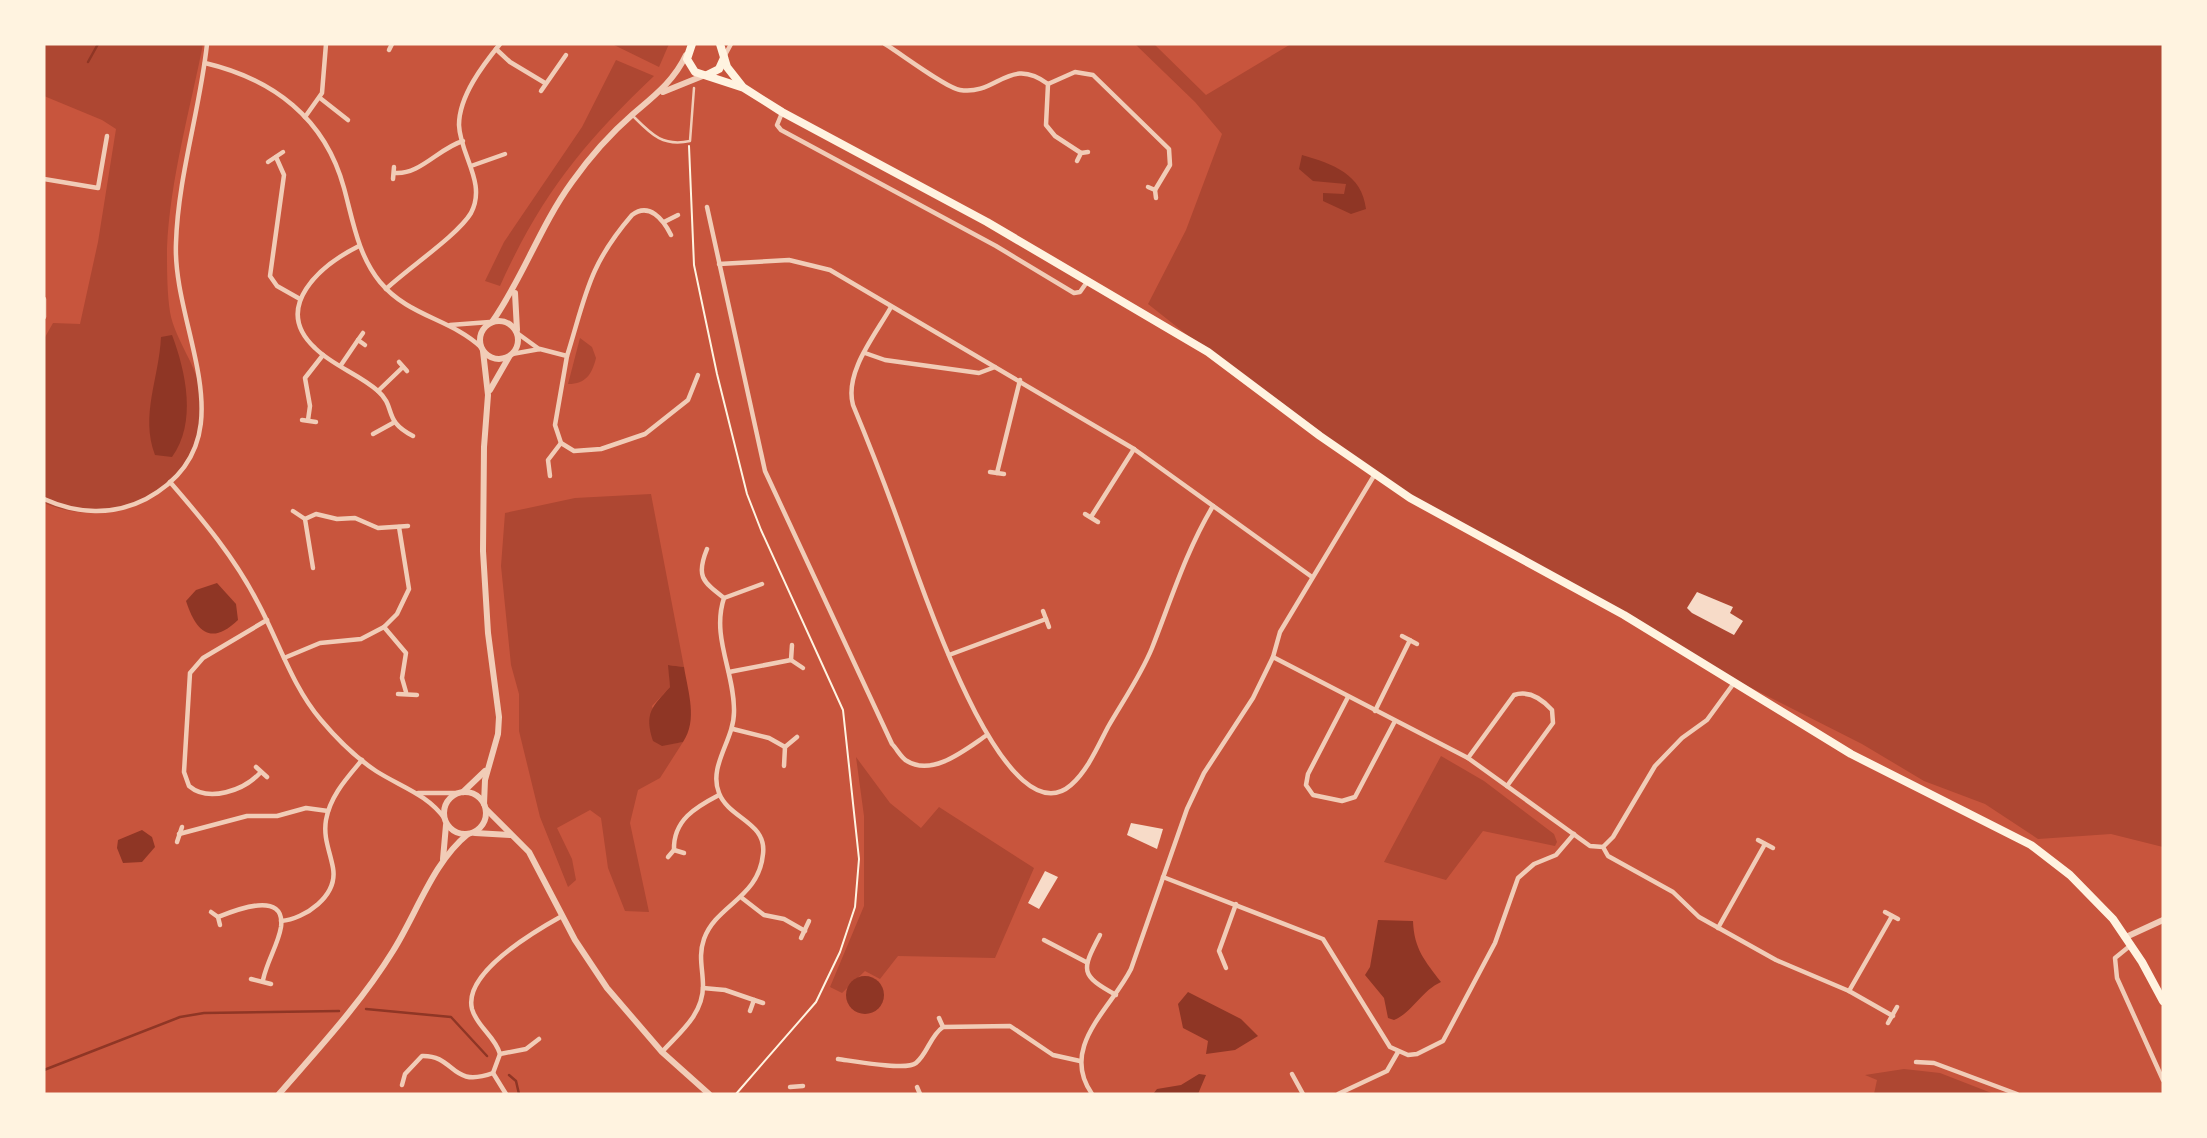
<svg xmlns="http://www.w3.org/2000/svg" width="2207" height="1138" viewBox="0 0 2207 1138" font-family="'Titillium Web',sans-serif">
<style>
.green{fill:#ae4732}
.water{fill:#8f3625}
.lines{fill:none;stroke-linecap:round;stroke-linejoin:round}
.stream{stroke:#8f3625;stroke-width:2.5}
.building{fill:#f7dbc8}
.path{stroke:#fff3e0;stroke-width:2}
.service{stroke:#f1ccb7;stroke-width:2.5}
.minor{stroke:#f1ccb7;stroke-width:4.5}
.tertiary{stroke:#f1ccb7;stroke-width:6}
.trunk{stroke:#fff3e0;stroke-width:8}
</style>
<rect width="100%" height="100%" fill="#c8553d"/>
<!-- green -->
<g class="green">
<path d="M44,44H203C190,110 170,180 167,248C167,269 167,292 170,312C175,341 199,367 201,397C205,439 178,490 136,503C103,514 77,517 44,503V339L53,323L80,324L98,242L116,129L102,120L44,96Z"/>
<polygon points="612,44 669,44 659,67"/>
<polygon points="1135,44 1154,44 1206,95 1291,44 2163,44 2163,847 2111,834 2038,839 1985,804 1924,781 1862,744 1706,665 1410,498 1224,364 1148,304 1186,230 1222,134 1195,102"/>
<path d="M616,60L654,76C583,143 540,197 500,286L485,281L504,242L582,127Z"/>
<path d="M580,338L592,347L596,358C592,374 586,384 568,384Z"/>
<polygon points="651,494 684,667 669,665 670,687 652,706 662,745 683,742 660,778 638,790 630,823 649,912 625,911 608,868 601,818 590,810 557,828 572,859 576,880 568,887 540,817 519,731 519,694 511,665 501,566 505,513 575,498"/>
<polygon points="1441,756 1484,781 1554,834 1557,842 1555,846 1483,831 1446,880 1384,862"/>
<polygon points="856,757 890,803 921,828 939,807 1034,868 995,958 898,956 880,979 865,971 842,993 830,987 864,906 864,816"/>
<polygon points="1904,1069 1940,1073 1994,1094 1874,1094 1877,1080 1865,1075"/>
</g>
<!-- water -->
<g class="water">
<path d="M1302,155C1333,164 1362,174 1366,209L1351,214L1323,201V193L1344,194L1346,184L1313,181L1299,169Z"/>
<path d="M172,335C186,372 197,423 172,457L155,455C140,415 159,379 161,337Z"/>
<path d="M217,583L236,604L238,620C211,646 196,632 186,601L196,590Z"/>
<path d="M668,665L684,667C688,692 698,720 683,742L662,746L653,741C644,713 652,707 670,687Z"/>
<polygon points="142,830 152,837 155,847 142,862 123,863 117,848 118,840"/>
<path d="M1378,920L1413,921C1414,949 1425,961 1441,982C1421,991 1413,1012 1394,1020L1388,1018L1384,998L1365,975L1370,967Z"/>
<circle cx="865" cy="995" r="19"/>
<polygon points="1188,992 1241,1019 1258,1036 1235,1050 1206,1054 1208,1041 1183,1028 1178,1004"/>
<polygon points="1199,1074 1206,1075 1198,1094 1153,1094 1157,1089 1181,1085"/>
</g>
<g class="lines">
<!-- stream -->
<g class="stream">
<polyline points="88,62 98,44"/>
<polyline points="366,1009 451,1017 487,1056"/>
<polyline points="44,1070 180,1017 204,1013 339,1011"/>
<polyline points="509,1075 516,1081 519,1094"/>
</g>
</g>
<!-- building -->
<g class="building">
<polygon points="1697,592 1733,607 1730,613 1743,621 1734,635 1692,613 1687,608"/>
<polygon points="1131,823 1163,829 1157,849 1127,835"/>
<polygon points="1045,871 1058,877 1039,909 1028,903"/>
</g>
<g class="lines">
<!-- path -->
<polyline class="path" points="689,146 694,265 717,374 747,494 761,530 843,710 859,859 855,907 840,952 816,1002 736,1094"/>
<!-- service -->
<path class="service" d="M632,115C651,134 662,147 690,141L694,88"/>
<!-- minor -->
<g class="minor">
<path d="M885,44C900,53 946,88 960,90C997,96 1009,55 1048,84L1075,72L1093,75L1169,149L1170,165L1155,190"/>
<polyline points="496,49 510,62 545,83"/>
<polyline points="389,50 392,44"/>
<polyline points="725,55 731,44"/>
<path d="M205,63C273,79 325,118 344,188C353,221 358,255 380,282C409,317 450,318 482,348"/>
<polyline points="1048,84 1046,125 1055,136 1081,153"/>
<polyline points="541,91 566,55"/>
<polyline points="320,98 348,120"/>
<polyline points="782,113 777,125 781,130 996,246 1074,293 1080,292 1087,282"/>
<polyline points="305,117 322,93 326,44"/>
<polyline points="276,157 284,175 270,276 277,286 300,299"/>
<polyline points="1077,161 1081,153 1088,152"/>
<polyline points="268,162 283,152"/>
<polyline points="471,166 505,154"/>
<path d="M395,173C420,175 439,148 463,141"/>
<polyline points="44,179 98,188 107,136"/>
<polyline points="393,179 394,167"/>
<polyline points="1148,187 1155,190 1156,198"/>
<path d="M707,207L765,471L892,744C897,749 901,758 907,761C933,777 966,749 987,735"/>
<polyline points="664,222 678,215"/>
<path d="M359,246C321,265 271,307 315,348C333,366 359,374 378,391C397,408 382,420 413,436"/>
<polyline points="719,264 789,260 830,270 1134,449 1312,577"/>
<path d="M386,289C407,269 458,235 471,213C487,183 460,155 459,125C459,96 483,65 500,44"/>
<polyline points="44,299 44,317"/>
<path d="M891,307C876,334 844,372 853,405C870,446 886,487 901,529C916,569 1003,844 1071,785C1088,770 1098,746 1108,727C1123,701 1141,675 1152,648C1171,600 1186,551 1213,506"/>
<polyline points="450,325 490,322"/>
<polyline points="363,333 358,340 365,345"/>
<polyline points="517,333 539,349"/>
<polyline points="865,353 885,360 979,373 995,367"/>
<polyline points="512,354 540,349 567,356 555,425 561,443 574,451 601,449 645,434 688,400 698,375"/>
<path d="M567,356C586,295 588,266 632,215C649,202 663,219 671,235"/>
<polyline points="399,362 407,371"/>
<polyline points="341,365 358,340"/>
<polyline points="378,391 403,367"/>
<polyline points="302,420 316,422"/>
<polyline points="308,420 310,406 305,378 323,355"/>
<polyline points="373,434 393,423"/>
<polyline points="990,472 1004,474"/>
<polyline points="997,473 1020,380"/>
<polyline points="550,476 548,460 561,443"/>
<path d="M170,482C203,520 235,558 258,603C279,642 292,686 321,720C337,739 355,757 376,771C401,787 427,794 445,819"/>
<path d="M44,499C77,514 113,516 146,499C253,441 172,331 176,243C178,176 200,110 207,44"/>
<polyline points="293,511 305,519"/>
<polyline points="1085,514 1098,522"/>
<polyline points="1091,517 1134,449"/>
<polyline points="313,568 305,519 316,514 337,519 355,518 378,528 408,526"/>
<polyline points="724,598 762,584"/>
<polyline points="1043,611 1049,627"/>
<polyline points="384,627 406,653 402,678 406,692"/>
<polyline points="1402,636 1417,644"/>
<polyline points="792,645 791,660 803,668"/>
<polyline points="949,655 1046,619"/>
<polyline points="1273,657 1468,758 1590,846 1603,847 1608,856 1673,892 1699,917 1776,960 1849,991 1893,1016"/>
<polyline points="284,658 320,643 361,639 384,627 397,614 409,589 399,527"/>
<polyline points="729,672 791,660"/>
<polyline points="398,694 417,695"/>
<polyline points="1348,697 1308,774 1306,785 1313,795 1342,801 1355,797 1395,721"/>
<polyline points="1375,711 1410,640"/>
<polyline points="733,729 769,738 785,747"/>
<path d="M1468,758L1514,695C1529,690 1542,699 1552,710L1553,723L1507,786"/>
<polyline points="784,766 785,747 797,737"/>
<polyline points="256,767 267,777"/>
<path d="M260,773C244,790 209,803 189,786L184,772L190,673L203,658L267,620"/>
<polyline points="418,793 458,793"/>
<polyline points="179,834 247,816 277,816 306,808 328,811"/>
<polyline points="1758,840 1773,848"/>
<polyline points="177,842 182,827"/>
<polyline points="1603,847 1613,837 1655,766 1682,738 1707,720 1734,683"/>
<path d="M674,850C673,820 696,807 719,795"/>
<polyline points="668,857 674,850 684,853"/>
<polyline points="1163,877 1323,939 1390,1047 1408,1055 1417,1054 1443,1041 1495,943 1518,878 1534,864 1556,855 1574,834"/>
<polyline points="742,898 764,915 784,919 805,931"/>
<polyline points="211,912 218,917 220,925"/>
<polyline points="1885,912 1898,919"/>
<path d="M218,917C233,911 286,889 281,927C278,945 267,961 263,980"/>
<path d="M281,921C305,919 338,896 333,868C330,851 323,838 326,820C330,796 347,778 362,760"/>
<polyline points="1718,928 1765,844"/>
<path d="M1100,935C1081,971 1080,975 1116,995"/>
<polyline points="801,938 809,921"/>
<polyline points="1044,940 1086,962"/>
<polyline points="2131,945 2115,958 2117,978 2163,1080"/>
<polyline points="1226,968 1219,951 1236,904"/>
<polyline points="251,979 271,984"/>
<polyline points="703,988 725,990 754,1000"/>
<polyline points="1849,991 1892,916"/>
<polyline points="750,1011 754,1000 763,1003"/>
<polyline points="939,1018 943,1027"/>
<polyline points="1888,1023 1897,1007"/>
<path d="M662,1052C679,1033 703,1015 703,986C703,969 698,956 704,939C716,905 759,898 763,854C767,822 729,819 719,793C708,766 734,740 734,712C735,673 711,637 724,598C702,581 696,576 707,549"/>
<polyline points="500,1054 526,1049 539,1039"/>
<path d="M838,1059C853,1061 907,1071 916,1063C928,1053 930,1036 943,1027L1010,1026L1053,1055L1080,1061"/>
<polyline points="1916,1062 1934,1063 2017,1094"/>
<polyline points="493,1073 506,1094"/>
<polyline points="1292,1074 1303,1094"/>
<path d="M402,1085L405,1074L422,1056C456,1055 450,1089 493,1073L500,1054C495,1036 477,1027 472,1009C463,973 535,931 562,916"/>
<polyline points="790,1087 803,1086"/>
<polyline points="917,1087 920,1094"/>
<path d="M1092,1094C1059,1047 1111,1009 1131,969L1187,809L1204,773L1253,698L1273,657L1280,632L1375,474"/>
<polyline points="1338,1094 1387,1071 1398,1052"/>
</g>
<!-- tertiary -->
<g class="tertiary">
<polyline points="663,92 705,75"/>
<polyline points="515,293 517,330"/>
<circle cx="499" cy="340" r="19"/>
<path d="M492,322C523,278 540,226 572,182C589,158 610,134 633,114C654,96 674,81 686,55"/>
<polyline points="483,351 488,395 484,447 483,551 488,633 499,717 498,734 485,780 484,804"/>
<polyline points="490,390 509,357"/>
<polyline points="463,792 485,771"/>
<circle cx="465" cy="813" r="21"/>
<polyline points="486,809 529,852 575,940 607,988 662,1052 709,1094"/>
<polyline points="475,833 510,835"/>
<polyline points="443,859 446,825"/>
<polyline points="2126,937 2163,920"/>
<path d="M279,1094C318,1049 361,1003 393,951C417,913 433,862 468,834"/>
</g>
<!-- trunk -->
<g class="trunk">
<polyline points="692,44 687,59 695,72 744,88 782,112 987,222 1208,352 1320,436 1410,498 1624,615 1851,754 2031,845 2070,875 2113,919 2142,962 2163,1001"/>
<polyline points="720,44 727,67 742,86"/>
<polyline points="707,75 719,69 724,58"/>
</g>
</g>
<!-- border -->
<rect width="2207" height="1138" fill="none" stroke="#fff3e0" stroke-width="91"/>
</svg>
